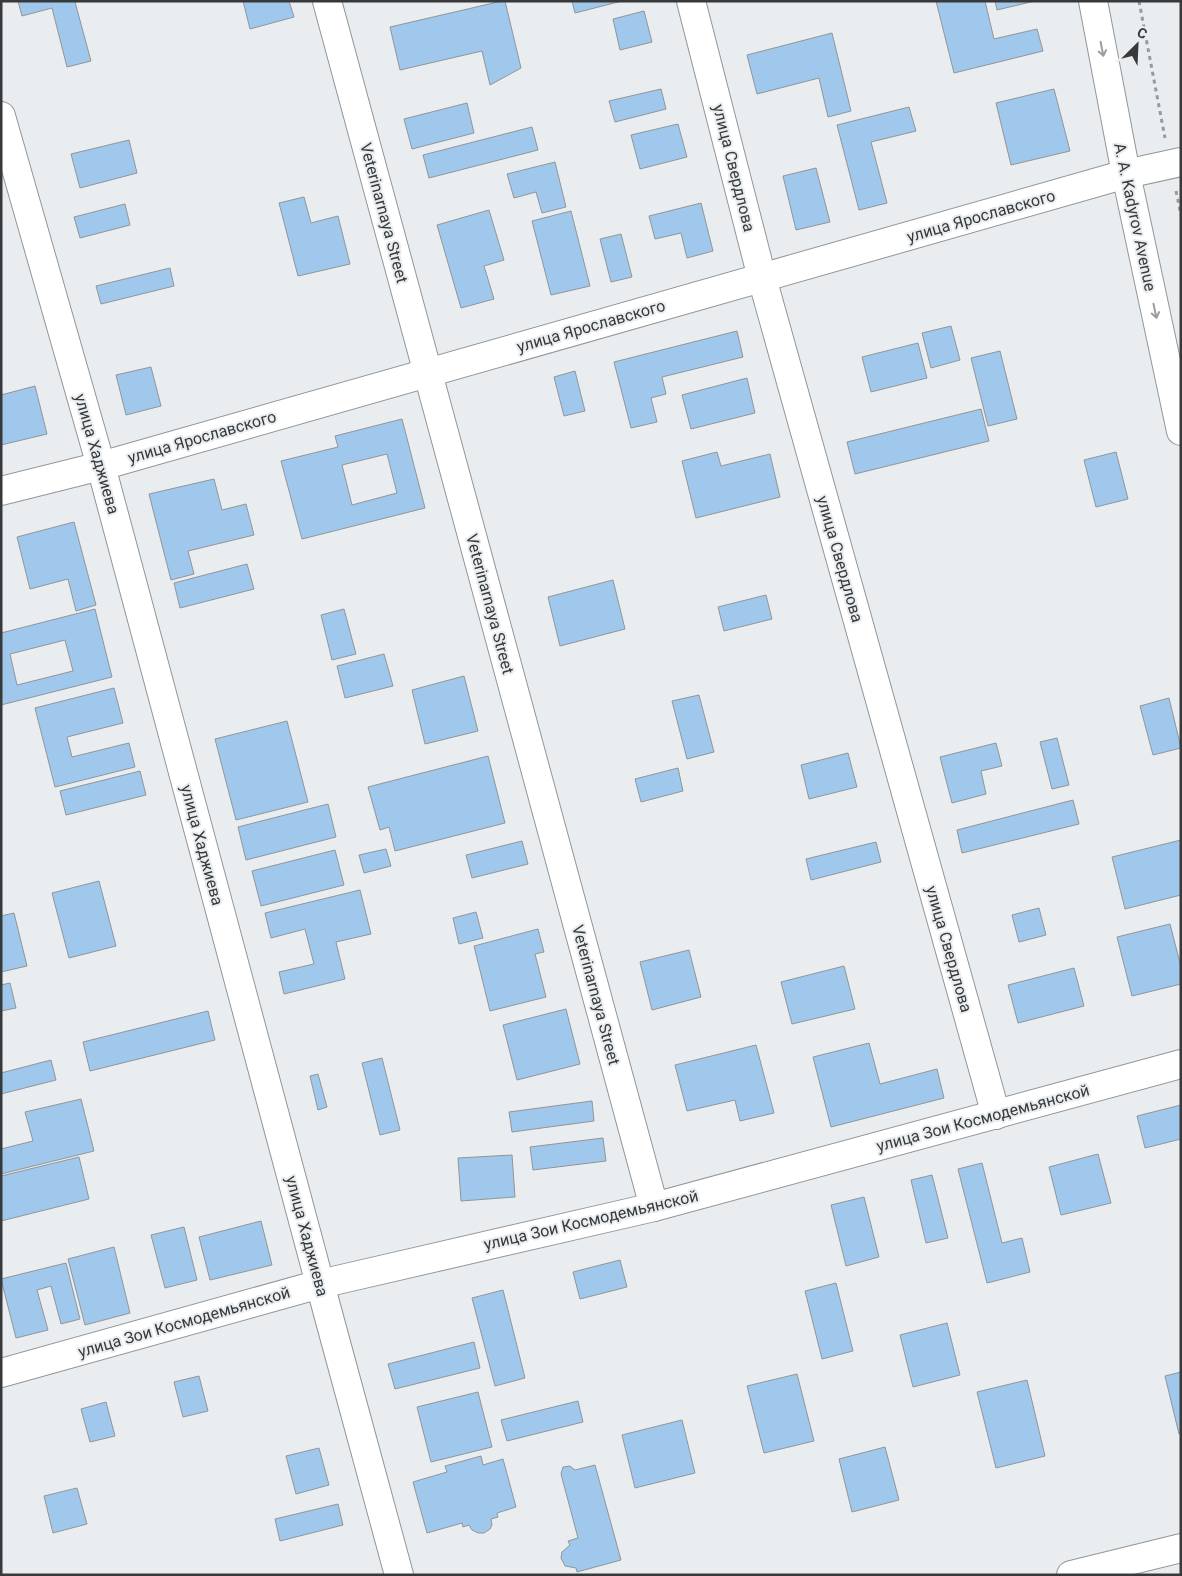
<svg xmlns="http://www.w3.org/2000/svg" width="1182" height="1576" viewBox="0 0 1182 1576" font-family="Roboto,sans-serif">
<style>
.building{fill:#9fc8ec;stroke:#919598;fill-rule:evenodd}
.lines{fill:none;stroke-linecap:round;stroke-linejoin:round}
.minor-casing{stroke:#929699;stroke-width:30}
.path{stroke:#979b9d;stroke-width:3;stroke-dasharray:4 4;stroke-linecap:butt}
.minor{stroke:#fff;stroke-width:28}
.oneway{stroke:#9b9c9c}
.labels{text-anchor:middle;dominant-baseline:central;stroke-width:4;stroke-linejoin:round;paint-order:stroke}
.street-label{font-size:16px;fill:#37393a;stroke:#e9edf0}
</style>
<rect width="100%" height="100%" fill="#e9edf0"/>
<!-- building -->
<g class="building">
<polygon points="18,1 80,1 75,2 91,61 67,67 52,8 22,16"/>
<polygon points="243,1 289,1 294,17 250,29"/>
<polygon points="502,1 505,1 521,68 490,85 482,51 400,70 390,27"/>
<polygon points="572,1 622,1 575,13"/>
<polygon points="936,1 985,1 994,39 1037,29 1043,51 954,73"/>
<polygon points="995,1 1035,1 997,10"/>
<polygon points="644,11 652,42 620,50 613,19"/>
<polygon points="832,33 851,111 828,117 819,78 757,94 747,55"/>
<polygon points="661,89 666,109 615,122 609,101"/>
<polygon points="1054,89 1070,151 1011,165 996,103"/>
<polygon points="467,103 474,133 412,149 404,119"/>
<polygon points="909,107 916,131 871,142 887,203 859,210 837,125"/>
<polygon points="678,124 687,157 640,169 631,135"/>
<polygon points="532,127 538,150 429,178 423,155"/>
<polygon points="129,140 137,173 80,188 71,154"/>
<polygon points="555,162 566,207 542,213 536,192 514,198 507,174"/>
<polygon points="816,168 830,222 796,230 783,176"/>
<polygon points="304,197 311,223 338,216 350,264 298,276 279,203"/>
<polygon points="701,203 713,251 687,258 681,233 655,239 649,216"/>
<polygon points="125,204 130,225 80,238 74,217"/>
<polygon points="489,210 504,260 484,266 494,299 461,308 437,225"/>
<polygon points="571,211 590,286 551,295 532,221"/>
<polygon points="621,234 632,277 611,282 600,239"/>
<polygon points="170,268 174,286 101,304 96,286"/>
<polygon points="951,326 960,360 931,368 922,333"/>
<polygon points="737,331 743,357 662,377 666,394 651,398 657,422 631,428 614,362"/>
<polygon points="918,343 927,378 871,392 862,357"/>
<polygon points="1000,351 1017,419 988,426 971,358"/>
<polygon points="151,367 161,406 126,415 116,375"/>
<polygon points="575,371 585,411 564,416 554,377"/>
<polygon points="747,378 755,413 691,429 682,395"/>
<polygon points="35,386 47,434 1,445 1,395"/>
<polygon points="981,409 989,441 855,474 847,442"/>
<path d="M402,419L425,508L302,539L281,461L338,447L335,436ZM387,454L397,493L352,505L342,465Z"/>
<polygon points="717,452 721,466 770,454 780,497 696,518 682,461"/>
<polygon points="1116,452 1128,499 1096,507 1084,460"/>
<polygon points="214,479 222,510 246,504 254,535 188,551 194,574 171,580 149,494"/>
<polygon points="74,522 96,605 76,611 68,579 30,589 17,537"/>
<polygon points="247,564 254,589 180,608 174,583"/>
<polygon points="613,580 625,629 560,646 548,597"/>
<polygon points="766,595 772,619 724,631 718,607"/>
<path d="M95,609L112,677L1,705V633ZM65,640L73,671L17,685L10,654Z"/>
<polygon points="344,609 356,654 332,660 321,615"/>
<polygon points="384,654 393,686 345,698 337,666"/>
<polygon points="464,676 478,731 425,744 412,690"/>
<polygon points="114,688 123,723 67,737 72,757 129,743 135,767 55,787 35,708"/>
<polygon points="699,695 714,752 687,759 672,701"/>
<polygon points="1169,698 1181,748 1153,755 1140,706"/>
<polygon points="287,721 308,802 236,820 215,739"/>
<polygon points="1057,738 1069,785 1052,789 1040,742"/>
<polygon points="996,743 1002,766 981,771 986,794 952,803 940,757"/>
<polygon points="848,753 857,787 809,799 801,765"/>
<polygon points="488,756 505,823 395,851 389,827 380,830 368,787"/>
<polygon points="678,768 683,791 641,802 635,779"/>
<polygon points="140,771 146,795 66,815 60,791"/>
<polygon points="1073,800 1079,824 962,853 957,830"/>
<polygon points="328,804 336,837 246,860 238,827"/>
<polygon points="1181,840 1181,895 1125,909 1112,857"/>
<polygon points="522,841 528,864 472,878 466,855"/>
<polygon points="876,842 881,862 811,880 806,859"/>
<polygon points="386,849 391,866 364,873 359,855"/>
<polygon points="335,850 344,885 261,906 252,871"/>
<polygon points="99,881 116,946 69,958 52,893"/>
<polygon points="360,890 371,934 336,942 345,979 284,994 279,972 314,964 305,929 271,938 265,913"/>
<polygon points="1039,908 1046,935 1019,942 1012,915"/>
<polygon points="476,912 483,938 459,944 453,918"/>
<polygon points="14,913 27,966 1,972 1,916"/>
<polygon points="1170,924 1181,967 1181,984 1132,996 1117,937"/>
<polygon points="538,929 544,952 535,954 546,997 490,1011 474,946"/>
<polygon points="689,950 701,997 652,1010 640,962"/>
<polygon points="844,966 855,1009 792,1024 781,982"/>
<polygon points="1074,968 1084,1006 1018,1023 1008,985"/>
<polygon points="10,983 16,1008 1,1011 1,985"/>
<polygon points="566,1009 580,1064 517,1080 503,1025"/>
<polygon points="208,1011 215,1040 90,1071 83,1042"/>
<polygon points="869,1043 880,1084 937,1069 944,1098 831,1127 813,1057"/>
<polygon points="756,1045 774,1113 740,1121 735,1100 687,1111 675,1065"/>
<polygon points="382,1058 400,1130 380,1135 362,1063"/>
<polygon points="51,1060 56,1080 1,1094 1,1073"/>
<polygon points="318,1074 327,1107 318,1110 310,1076"/>
<polygon points="81,1099 94,1151 1,1174 1,1149 33,1141 25,1112"/>
<polygon points="592,1101 594,1121 512,1132 509,1112"/>
<polygon points="1181,1105 1181,1139 1145,1148 1137,1116"/>
<polygon points="603,1138 606,1161 533,1170 530,1147"/>
<polygon points="1098,1154 1111,1203 1061,1215 1049,1167"/>
<polygon points="512,1155 515,1197 461,1201 458,1158"/>
<polygon points="79,1157 89,1199 1,1221 1,1176"/>
<polygon points="982,1163 1002,1243 1022,1238 1030,1272 987,1283 958,1169"/>
<polygon points="932,1175 948,1238 926,1243 911,1180"/>
<polygon points="864,1197 879,1257 846,1266 831,1205"/>
<polygon points="261,1221 272,1265 210,1280 199,1237"/>
<polygon points="184,1227 197,1280 165,1288 151,1235"/>
<polygon points="114,1247 130,1313 85,1325 68,1259"/>
<polygon points="620,1260 627,1287 580,1299 573,1272"/>
<polygon points="66,1263 80,1319 61,1324 51,1286 37,1290 48,1330 16,1338 1,1279"/>
<polygon points="836,1283 853,1351 822,1359 805,1291"/>
<polygon points="503,1290 525,1378 495,1386 472,1298"/>
<polygon points="947,1323 960,1375 913,1387 900,1335"/>
<polygon points="474,1342 480,1368 395,1389 388,1364"/>
<polygon points="1181,1372 1181,1433 1179,1434 1165,1376"/>
<polygon points="797,1374 814,1441 764,1453 747,1386"/>
<polygon points="199,1376 208,1411 183,1417 174,1382"/>
<polygon points="1027,1380 1045,1456 996,1468 977,1392"/>
<polygon points="478,1392 492,1447 431,1462 417,1407"/>
<polygon points="578,1401 583,1422 507,1441 501,1420"/>
<polygon points="106,1402 115,1436 90,1442 81,1409"/>
<polygon points="682,1420 695,1473 635,1488 622,1435"/>
<polygon points="885,1447 899,1500 852,1512 839,1459"/>
<polygon points="319,1448 329,1485 296,1494 286,1456"/>
<polygon points="481,1456 483,1465 503,1459 516,1507 497,1513 498,1517 491,1519 492,1525 490,1529 484,1533 478,1533 472,1530 469,1525 463,1527 462,1523 427,1533 413,1482 447,1472 445,1466"/>
<polygon points="595,1465 621,1560 577,1572 576,1568 565,1566 561,1558 562,1552 570,1545 568,1541 578,1538 561,1474 563,1467 570,1466 575,1470"/>
<polygon points="77,1488 87,1524 53,1533 44,1496"/>
<polygon points="338,1504 343,1525 280,1541 275,1519"/>
</g>
<g class="lines">
<!-- minor casing -->
<g class="minor-casing">
<g id="minor">
<polyline points="327,1 654,1207"/>
<polyline points="691,1 762,278 996,1115"/>
<polyline points="1093,1 1126,174 1181,431"/>
<polyline points="1,116 101,466 320,1284 399,1575"/>
<polyline points="1,491 101,466 1126,174 1181,162"/>
<polyline points="1,1373 320,1284 654,1207 1181,1064"/>
<polyline points="1071,1575 1181,1548"/>
</g>
</g>
<!-- path -->
<g class="path">
<polyline points="1139,1 1165,138"/>
<polyline points="1176,191 1181,215"/>
</g>
<!-- minor -->
<use href="#minor" class="minor"/>
</g>
<!-- one-way arrows -->
<defs><path id="oneway-shaft" d="M-6 0H5M1.5-3L5.5 0L1.5 3" fill="none" stroke-width="1.6" stroke-linecap="round" stroke-linejoin="round" transform="scale(1.25)"/></defs>
<g class="oneway">
<use href="#oneway-shaft" transform="translate(1102 49) rotate(79)"/>
<use href="#oneway-shaft" transform="translate(1155 311) rotate(78)"/>
</g>
<g class="labels">
<!-- street labels -->
<g class="street-label">
<text transform="translate(734 168) rotate(76)">улица Свердлова</text>
<text transform="translate(384 213) rotate(75)">Veterinarnaya Street</text>
<text transform="translate(981 216) rotate(-16)">улица Ярославского</text>
<text transform="translate(1135 217) rotate(78)">A. A. Kadyrov Avenue</text>
<text transform="translate(591 326) rotate(-16)">улица Ярославского</text>
<text transform="translate(202 437) rotate(-16)">улица Ярославского</text>
<text transform="translate(97 454) rotate(74)">улица Хаджиева</text>
<text transform="translate(840 559) rotate(74)">улица Свердлова</text>
<text transform="translate(490 604) rotate(75)">Veterinarnaya Street</text>
<text transform="translate(202 845) rotate(75)">улица Хаджиева</text>
<text transform="translate(949 949) rotate(74)">улица Свердлова</text>
<text transform="translate(596 995) rotate(75)">Veterinarnaya Street</text>
<text transform="translate(983 1118) rotate(-15)">улица Зои Космодемьянской</text>
<text transform="translate(591 1220) rotate(-13)">улица Зои Космодемьянской</text>
<text transform="translate(307 1236) rotate(75)">улица Хаджиева</text>
<text transform="translate(184 1322) rotate(-16)">улица Зои Космодемьянской</text>
</g>
</g>
<!-- border -->
<rect width="1182" height="1576" fill="none" stroke="#37393a" stroke-width="5"/>
<!-- north arrow -->
<g transform="translate(1137 45) rotate(24)" stroke="#e9edf0" stroke-width="4" paint-order="stroke">
<path d="M0-4L9 19L0 12L-9 19Z" fill="#37393a"/>
<text y="-8" font-size="14" font-weight="bold" text-anchor="middle" fill="#37393a">С</text>
</g>
</svg>
